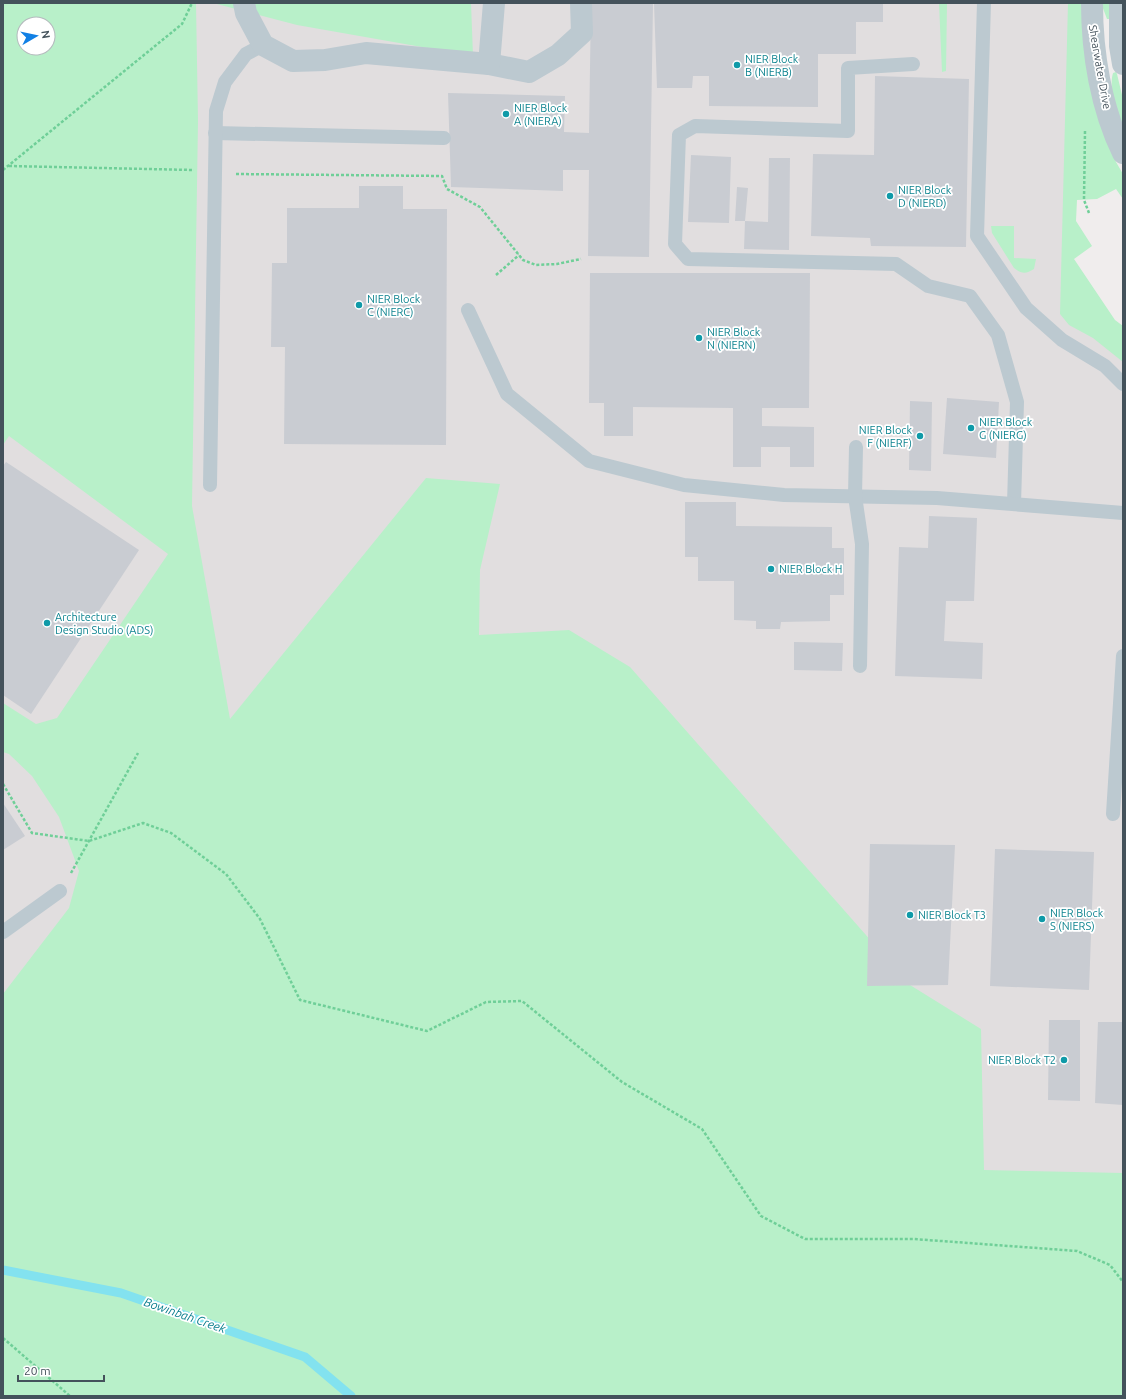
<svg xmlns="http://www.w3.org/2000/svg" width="1126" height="1399" viewBox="0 0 1126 1399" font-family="Ubuntu,sans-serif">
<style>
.education{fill:#e1dedf;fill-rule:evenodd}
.green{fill:#b8f0c9;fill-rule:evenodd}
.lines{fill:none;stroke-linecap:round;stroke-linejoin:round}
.stream{stroke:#83e2ef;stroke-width:9}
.building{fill:#c9ccd2}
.path{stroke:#6fcf98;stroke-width:2.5;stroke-dasharray:3 2;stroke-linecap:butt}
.service{stroke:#bcc9d0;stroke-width:14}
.minor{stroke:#bcc9d0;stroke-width:22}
.culture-dot{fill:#0f9aa8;stroke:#fff;stroke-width:1.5}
.labels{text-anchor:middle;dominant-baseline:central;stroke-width:3.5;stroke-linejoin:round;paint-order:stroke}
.culture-label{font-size:11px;fill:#0d838f;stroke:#fff;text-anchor:start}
.street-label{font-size:11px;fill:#44525b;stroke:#fff}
.water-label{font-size:12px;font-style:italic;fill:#087d8d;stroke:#fff}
</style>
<rect width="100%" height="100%" fill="#f0eded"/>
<!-- education -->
<path class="education" d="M3,3H1082L1073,113L1069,278L1123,334V1396H3ZM24,24H48V48H24Z"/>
<!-- green -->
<g class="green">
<path d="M3,3H196L198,121L192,506L230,719L426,478L500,484L480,570L479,635L569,630L630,667L910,985L981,1029L984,1170L1123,1173V1396H3V994L69,908L79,871L59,817L32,776L9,754L3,752V703L36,724L57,718L168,554L9,436L3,445ZM24,24H48V48H24Z"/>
<polygon points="213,3 471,3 473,56 297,25"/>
<polygon points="939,3 947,3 946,71 942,72"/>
<polygon points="1068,3 1082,3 1099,115 1116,162 1123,174 1123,199 1116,189 1097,199 1077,200 1076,221 1092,246 1074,259 1115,320 1123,326 1123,362 1093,338 1069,325 1060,314"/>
<polygon points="1101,3 1111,3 1109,19 1107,19"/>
<path d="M1116,72L1117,74L1123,99V134C1118,117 1108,90 1113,73Z"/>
<path d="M991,226H1014V258L1036,259L1034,269C1026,274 1022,274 1014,268L992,233Z"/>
</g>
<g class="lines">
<!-- stream -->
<polyline class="stream" points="3,1270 121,1293 305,1357 351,1396"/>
</g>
<!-- building -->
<g class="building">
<polygon points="591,3 653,3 649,257 588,256 589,170 563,170 563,191 451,187 448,93 565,96 564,132 589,133"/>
<polygon points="654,3 883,3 883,22 856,22 856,54 818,54 818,107 709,106 709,76 693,76 692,88 657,88"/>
<polygon points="875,76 969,79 966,247 871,246 870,238 811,236 813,154 874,155"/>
<polygon points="691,155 731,157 729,223 688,222"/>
<polygon points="769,158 790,158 789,250 744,249 745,221 768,222"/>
<polygon points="359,186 403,186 403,209 447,209 446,445 284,444 285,347 271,347 272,263 287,263 287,208 359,208"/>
<polygon points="737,187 748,188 745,221 735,221"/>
<polygon points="590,273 810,273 809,408 762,408 762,426 814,427 814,467 790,467 790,447 761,447 761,467 733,467 733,408 633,407 633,436 604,436 604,403 589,403"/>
<polygon points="947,398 999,402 996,458 943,454"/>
<polygon points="910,401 932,402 931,471 909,470"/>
<polygon points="6,462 139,550 31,714 3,695 3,466"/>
<polygon points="685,502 736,502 736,526 832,527 832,548 844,548 844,595 830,595 830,621 781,622 780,629 756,629 756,621 734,620 734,581 698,581 698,557 685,557"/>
<polygon points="929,516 977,518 974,601 946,601 944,641 983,643 982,679 895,676 899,547 928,548"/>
<polygon points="794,642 843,643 842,671 794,670"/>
<polygon points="3,803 25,836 3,850"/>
<polygon points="870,844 955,845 948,985 867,986"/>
<polygon points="995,849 1094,852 1089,990 990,986"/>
<polygon points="1049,1020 1080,1020 1080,1101 1048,1100"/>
<polygon points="1098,1022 1123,1022 1123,1105 1095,1103"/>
</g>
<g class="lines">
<!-- path -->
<g class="path">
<polyline points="1085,131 1084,200 1089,213"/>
<polyline points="9,166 194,170"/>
<polyline points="3,170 182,24 192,3"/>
<polyline points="236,174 442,176 447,189 480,207 523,260 536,265 557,264 581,259"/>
<polyline points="496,275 519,255"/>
<polyline points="3,784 32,833 89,841 143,823 171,833 226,874 260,919 300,1000 427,1031 486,1002 522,1001 622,1082 702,1129 761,1216 805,1239 914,1239 1077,1251 1110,1265 1123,1282"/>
<polyline points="71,873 138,753"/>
<polyline points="3,1338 70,1396"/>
</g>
<!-- service -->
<g class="service">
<polyline points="984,3 977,236 1026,308 1062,340 1105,366 1123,384"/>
<polyline points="913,64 848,68 848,131 695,126 679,135 675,244 688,259 896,264 928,286 970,296 998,335 1017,402 1014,504"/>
<polyline points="215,133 444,138"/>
<polyline points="468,310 507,394 589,461 684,485 784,495 937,498 1123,513"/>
<polyline points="856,447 855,496 862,544 860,666"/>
<polyline points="210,485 216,111 225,82 246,54 263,45"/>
<polyline points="1113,814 1123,656"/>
<polyline points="3,932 60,891"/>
</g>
<!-- minor -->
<g class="minor">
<polyline points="244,3 246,13 263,45 293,61 325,60 366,53 489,64 529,72 558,55 582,33 581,3"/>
<path d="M1092,3C1092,53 1101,108 1123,153"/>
<polyline points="1120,3 1120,46 1123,64"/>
<polyline points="489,64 494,3"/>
</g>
</g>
<!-- markers -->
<g class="culture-dot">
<circle cx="737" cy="65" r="4"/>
<circle cx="506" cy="114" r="4"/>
<circle cx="890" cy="196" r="4"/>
<circle cx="359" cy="305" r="4"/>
<circle cx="699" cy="338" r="4"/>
<circle cx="971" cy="428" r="4"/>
<circle cx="920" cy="436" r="4"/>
<circle cx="771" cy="569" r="4"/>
<circle cx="47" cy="623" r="4"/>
<circle cx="910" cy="915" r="4"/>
<circle cx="1042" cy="919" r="4"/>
<circle cx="1064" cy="1060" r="4"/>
</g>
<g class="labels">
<!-- culture labels -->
<g class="culture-label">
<text x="745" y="59">NIER Block<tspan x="745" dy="13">B (NIERB)</tspan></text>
<text x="514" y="108">NIER Block<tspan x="514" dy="13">A (NIERA)</tspan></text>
<text x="898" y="190">NIER Block<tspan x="898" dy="13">D (NIERD)</tspan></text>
<text x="367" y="299">NIER Block<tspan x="367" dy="13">C (NIERC)</tspan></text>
<text x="707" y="332">NIER Block<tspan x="707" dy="13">N (NIERN)</tspan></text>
<text x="979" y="422">NIER Block<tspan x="979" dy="13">G (NIERG)</tspan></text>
<text x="912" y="430" text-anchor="end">NIER Block<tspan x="912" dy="13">F (NIERF)</tspan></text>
<text x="779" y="569">NIER Block H</text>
<text x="55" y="617">Architecture<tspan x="55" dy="13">Design Studio (ADS)</tspan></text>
<text x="1050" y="913">NIER Block<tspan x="1050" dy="13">S (NIERS)</tspan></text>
<text x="918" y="915">NIER Block T3</text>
<text x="1056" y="1060" text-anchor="end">NIER Block T2</text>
</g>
<!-- street labels -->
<g class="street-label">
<text transform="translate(1100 67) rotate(80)">Shearwater Drive</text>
</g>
<!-- water labels -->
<g class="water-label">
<text transform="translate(185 1315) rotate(19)">Bowinbah Creek</text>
</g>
</g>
<!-- border -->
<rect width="1126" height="1399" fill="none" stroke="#44525b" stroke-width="8"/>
<!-- north arrow -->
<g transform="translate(36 36) rotate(81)"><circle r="19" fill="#ffffff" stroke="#b4babd"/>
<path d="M0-3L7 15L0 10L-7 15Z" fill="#1180e5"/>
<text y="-6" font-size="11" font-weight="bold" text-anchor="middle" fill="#44525b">N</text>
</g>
<!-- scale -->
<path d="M18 1375v6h86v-6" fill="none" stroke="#44525b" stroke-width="2"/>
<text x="24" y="1375" font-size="12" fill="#44525b" stroke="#ffffff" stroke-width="3" paint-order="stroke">20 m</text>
</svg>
